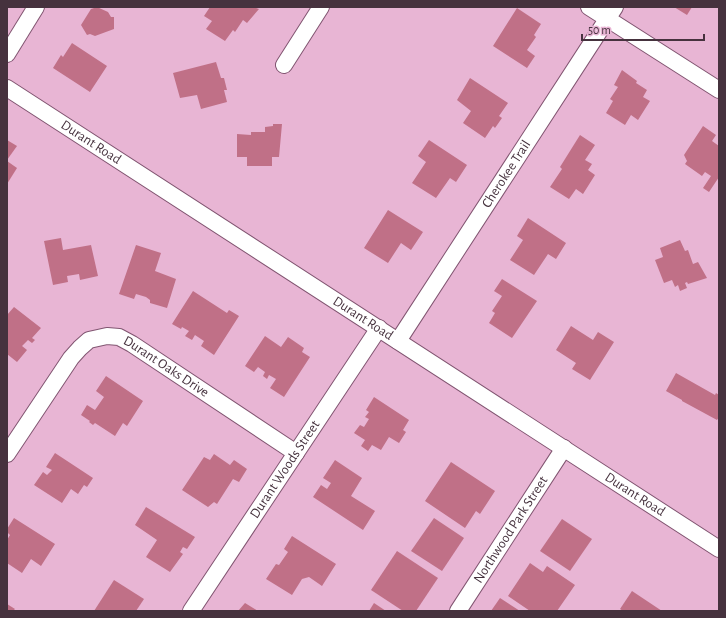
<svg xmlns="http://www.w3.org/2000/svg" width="726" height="618" viewBox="0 0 726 618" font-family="'Alegreya Sans',sans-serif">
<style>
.building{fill:#c07087}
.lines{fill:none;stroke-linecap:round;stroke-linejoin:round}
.minor-casing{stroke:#815571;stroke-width:18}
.minor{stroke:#fff;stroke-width:16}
.labels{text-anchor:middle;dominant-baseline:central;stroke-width:3;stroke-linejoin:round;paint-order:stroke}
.street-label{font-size:14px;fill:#46323e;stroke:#e8b5d4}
</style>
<rect width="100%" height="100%" fill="#e8b5d4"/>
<!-- building -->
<g class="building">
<polygon points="97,7 108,12 111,17 114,17 114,29 95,36 90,34 87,35 81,25 91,9"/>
<polygon points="210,7 253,7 259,9 247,23 243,20 235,32 233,30 225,41 206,29 212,21 204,16"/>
<polygon points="674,7 692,7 687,15"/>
<polygon points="517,8 541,24 534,35 536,37 527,50 535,56 527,68 493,46"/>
<polygon points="72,43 107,66 90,92 53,68 61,55 63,57"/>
<polygon points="216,62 221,78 224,78 227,90 224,90 227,102 201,109 197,95 180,98 173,73"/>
<polygon points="622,70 637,81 636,83 647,90 643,97 650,101 638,120 631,115 625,125 606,113 613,101 610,99 618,87 614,85"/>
<polygon points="470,78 508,103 499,116 502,118 495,128 493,126 485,138 463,123 471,111 457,100"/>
<polygon points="273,124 282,124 279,157 272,157 272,166 247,166 247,157 237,157 237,134 251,135 251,132 265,132 265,127 273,126"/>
<polygon points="703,126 716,135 712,141 719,146 719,177 709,192 703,188 711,176 705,172 702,176 685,164 687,161 684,155"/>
<polygon points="580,135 595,145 585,160 592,164 588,170 595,175 583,194 576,189 569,199 550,187 562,169 560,167"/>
<polygon points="7,140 17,146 7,160"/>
<polygon points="429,140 467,165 456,182 450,178 436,198 412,183 426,162 418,156"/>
<polygon points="7,161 17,168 7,184"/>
<polygon points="388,210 423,232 411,250 401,243 388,263 364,248"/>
<polygon points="528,218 566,243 556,259 548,254 534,275 510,260 523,240 517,236"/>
<polygon points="61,238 63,250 91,245 98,276 80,280 79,274 67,276 68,282 53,285 44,241"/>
<polygon points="680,240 685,251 688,250 693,264 698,262 707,278 688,284 687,282 685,283 687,288 680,291 678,285 675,287 672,280 664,283 655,260 663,257 660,248"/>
<polygon points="136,245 161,253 155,271 176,279 167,308 150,303 150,300 146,297 136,294 134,299 119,294"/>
<polygon points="502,279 537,301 512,338 489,323 495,313 492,311 502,296 494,291"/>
<polygon points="193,291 227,313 229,310 239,316 214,355 201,346 204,341 195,335 192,340 185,336 189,331 182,327 181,329 172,324"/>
<polygon points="14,307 41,328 32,338 35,340 32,343 28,340 22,346 27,350 17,362 7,354 7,315"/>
<polygon points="571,326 593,340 598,332 614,342 590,380 572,369 576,363 556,350"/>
<polygon points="265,336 281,347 288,337 304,348 302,352 310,357 284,397 270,388 276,379 269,375 267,379 263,376 265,372 258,367 254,372 245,366"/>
<polygon points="676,373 715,395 716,393 719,395 719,417 717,420 682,401 682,400 666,391"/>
<polygon points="106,376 143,401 127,426 123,423 115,436 95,423 93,425 89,422 90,421 81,415 87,405 95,410 104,397 96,391"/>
<polygon points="374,397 409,420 403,430 406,432 399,443 389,437 381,450 372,445 368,451 361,446 365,440 354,433 360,425 364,427 369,419 365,417 369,412 366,410"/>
<polygon points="55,453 93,478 87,487 84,485 78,494 71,489 62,503 34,485 43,472 47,475 52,470 46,467"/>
<polygon points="214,454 230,465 234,460 247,469 239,482 233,479 217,504 214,502 208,507 182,490 204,457 210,460"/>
<polygon points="335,460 362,478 351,496 375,511 363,530 313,497 321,485 327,489 331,483 323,478"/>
<polygon points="451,462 495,491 480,514 476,511 465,528 425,501"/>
<polygon points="146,507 195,537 187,549 183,547 180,552 183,554 170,572 146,557 157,540 135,525"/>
<polygon points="14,518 55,544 41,566 31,559 22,573 7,563 7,540 10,535 7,532 7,529"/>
<polygon points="434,518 464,538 442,571 411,551"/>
<polygon points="562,519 592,539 570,571 540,551"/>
<polygon points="292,536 336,564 322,586 309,577 302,579 292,595 266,579 276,564 279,565 288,552 284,549"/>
<polygon points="397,551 438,578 416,611 403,611 371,590"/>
<polygon points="530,563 543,572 547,566 575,585 557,611 530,611 508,596"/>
<polygon points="114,580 144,599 136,611 94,611"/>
<polygon points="632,591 662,611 623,611 620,609"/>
<polygon points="500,598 520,611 491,611"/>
<polygon points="245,603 258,611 238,611"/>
<polygon points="374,603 386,611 369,611"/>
<polygon points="7,604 15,609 13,611 7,611"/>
</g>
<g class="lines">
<!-- minor casing -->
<g class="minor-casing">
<g id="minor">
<polyline points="589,7 719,90"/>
<polyline points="7,54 36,7"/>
<polyline points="284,65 321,7"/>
<path id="s1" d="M7,88L719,549"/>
<path id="s2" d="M398,341L615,7"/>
<path id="s3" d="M7,454L71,358L80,348L89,340L107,336L119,337L132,344L296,453"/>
<path id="s4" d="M191,611L379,328"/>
<path id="s5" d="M458,611L564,448"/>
</g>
</g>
<!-- minor -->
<use href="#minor" class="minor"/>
</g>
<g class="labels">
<!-- street labels -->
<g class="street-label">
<text stroke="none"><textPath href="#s1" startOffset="100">Durant Road</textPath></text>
<text stroke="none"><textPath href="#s2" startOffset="199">Cherokee Trail</textPath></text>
<text stroke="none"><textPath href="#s1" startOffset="424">Durant Road</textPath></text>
<text stroke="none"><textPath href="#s3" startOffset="227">Durant Oaks Drive</textPath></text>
<text stroke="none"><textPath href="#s4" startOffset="170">Durant Woods Street</textPath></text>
<text stroke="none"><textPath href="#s1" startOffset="748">Durant Road</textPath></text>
<text stroke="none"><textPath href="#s5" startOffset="97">Northwood Park Street</textPath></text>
</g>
</g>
<!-- border -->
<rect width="726" height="618" fill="none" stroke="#46323e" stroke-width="16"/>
<!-- scale -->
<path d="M582 34v6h122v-6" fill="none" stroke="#46323e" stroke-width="2"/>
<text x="588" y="34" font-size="12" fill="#46323e" stroke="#e8b5d4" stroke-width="3" paint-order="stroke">50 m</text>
</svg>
